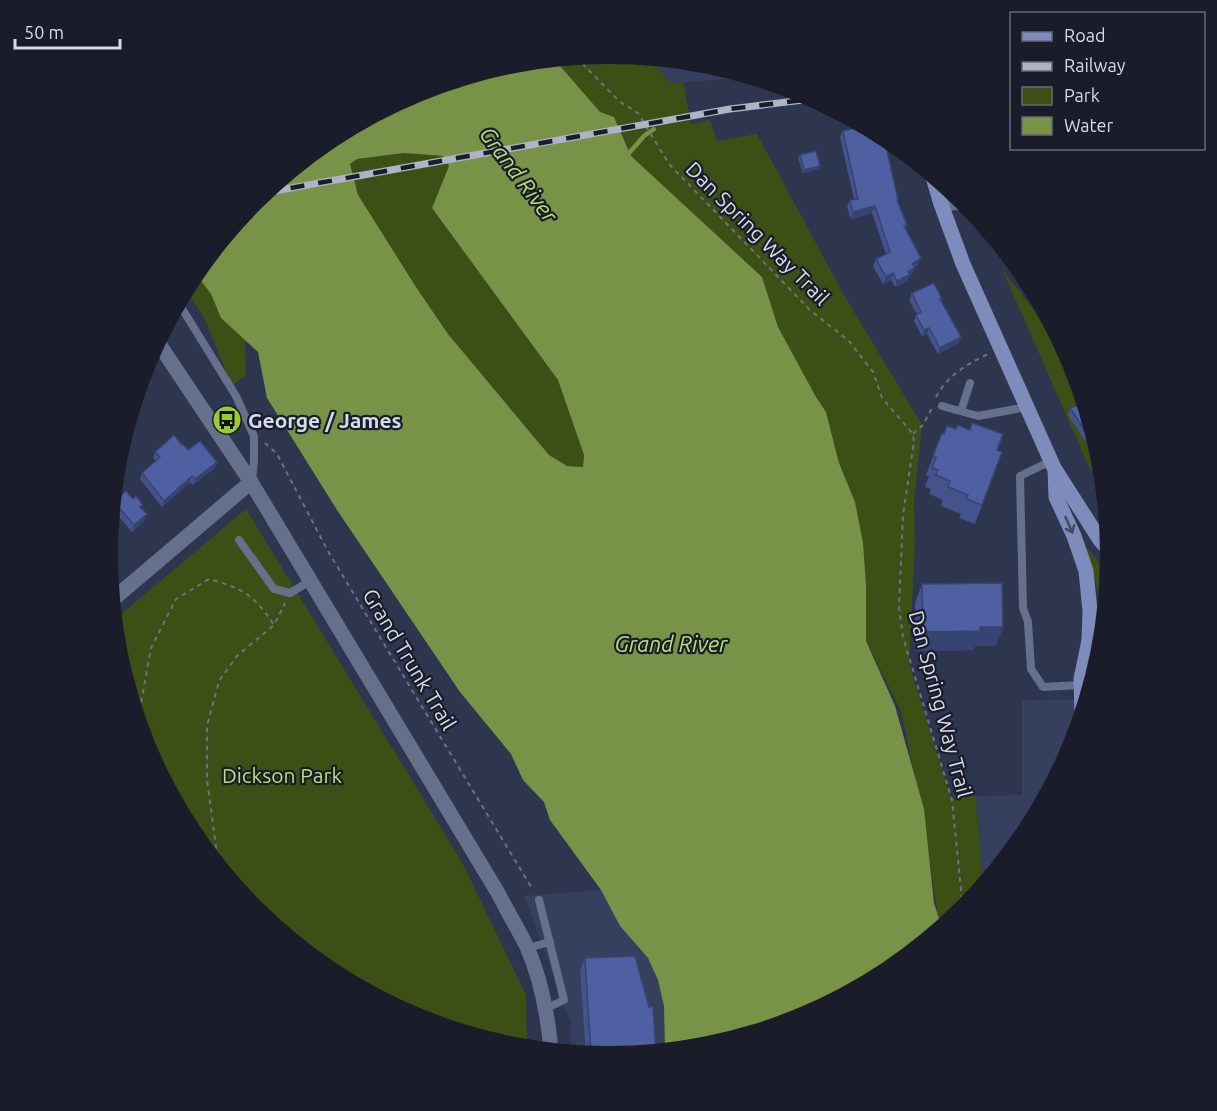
<svg xmlns="http://www.w3.org/2000/svg" width="1217" height="1111" viewBox="0 0 1217 1111" font-family="Ubuntu,sans-serif">
<style>
.built{fill:#363f5e}
.green{fill:#3c5016}
.water{fill:#789348;fill-rule:evenodd}
.lines{fill:none;stroke-linecap:round;stroke-linejoin:round}
.stream{stroke:#789348;stroke-width:4.5}
.path{stroke:#6b7187;stroke-width:2;stroke-dasharray:4.5 4.5;stroke-linecap:butt}
.service{stroke:#666f8b;stroke-width:8}
.minor{stroke:#666f8b;stroke-width:15}
.secondary{stroke:#666f8b;stroke-width:15}
.primary{stroke:#7d8cbb;stroke-width:15}
.rail-casing{stroke:#aeb4c6;stroke-width:7}
.rail{stroke:#1a1d29;stroke-width:4.5;stroke-dasharray:14;stroke-linecap:butt}
.wall{fill:#44538b}
.shaded-wall{fill:#374371}
.building{fill:#4f60a2;stroke:#374371;stroke-width:1.5}
.oneway{stroke:#424963}
.labels{text-anchor:middle;dominant-baseline:central;stroke-width:4.5;stroke-linejoin:round;paint-order:stroke}
.street-label{font-size:21px;fill:#d6dbeb;stroke:#1a1d29}
.poi-label{font-size:21px;font-weight:bold;fill:#d6dbeb;stroke:#1a1d29;text-anchor:start}
.park-label{font-size:21px;fill:#b8df78;stroke:#1a1d29}
.water-label{font-size:22px;font-style:italic;fill:#b9e079;stroke:#1a1d29}
</style>
<rect width="100%" height="100%" fill="#2e354e"/>
<!-- built -->
<g class="built">
<polygon points="650,58 707,64 751,77 671,83"/>
<polygon points="1087,699 1072,748 1025,834 983,886 976,796 1022,795 1022,700"/>
<polygon points="601,890 620,926 648,958 658,980 664,1006 665,1051 608,1057 570,1053 571,1023 524,896"/>
</g>
<!-- green -->
<g class="green">
<polygon points="609,54 650,58 671,83 683,82 691,124 710,120 717,141 757,134 844,295 922,425 914,501 915,544 909,664 951,798 976,796 983,886 963,910 942,927 937,910 922,810 901,711 866,641 866,585 855,502 839,463 826,412 816,397 778,327 762,277 631,156 614,117 600,113 554,59"/>
<polygon points="404,153 443,156 450,166 432,208 558,380 584,455 583,467 567,466 549,455 448,334 416,287 357,195 350,164 357,159"/>
<polygon points="1002,269 1064,349 1072,364 1100,458 1103,485 1089,467"/>
<polygon points="195,273 211,294 221,318 245,340 246,375 232,386 204,317 185,289"/>
<polygon points="246,509 462,862 526,995 527,1049 510,1047 416,1019 330,972 254,910 191,834 145,747 117,653 113,621"/>
<polygon points="1088,549 1108,574 1103,626 1097,626 1096,606 1099,598 1094,573 1086,550"/>
</g>
<!-- water -->
<path class="water" d="M554,59L600,112L614,117L631,156L762,277L778,327L816,397L826,412L839,463L855,502L863,543L866,585V641L895,706L924,809L934,903L942,928L887,973L800,1019L706,1047L665,1051L664,1006L658,980L648,958L620,926L601,890L550,820L544,802L523,780L511,754L460,692L337,510L267,398L258,352L221,318L211,294L195,273L254,201L330,138L417,92L511,64ZM404,153L443,156L449,166L432,208L558,380L584,455L583,467L567,466L549,455L448,334L416,287L358,195L350,164L357,159Z"/>
<g class="lines">
<!-- stream -->
<polyline class="stream" points="630,152 644,136 654,129"/>
<!-- path -->
<g class="path">
<polyline points="576,57 619,101 638,113 669,164 810,310 849,341 873,372 882,398 913,434 914,442 903,515 899,608 903,637 952,800 963,910"/>
<path d="M936,397C947,376 967,364 988,354"/>
<polyline points="913,434 923,425 932,408"/>
<polyline points="265,443 277,454 329,553 533,890"/>
<path d="M139,729V714L151,648L176,599L209,579C244,589 254,595 274,625"/>
<polyline points="225,874 217,854 207,780 207,726 219,681 237,656 274,625 285,603"/>
</g>
<!-- service -->
<g class="service">
<polyline points="178,302 236,396 254,436 254,461 252,481"/>
<polyline points="942,406 978,416 1027,407"/>
<polyline points="961,411 970,383"/>
<polyline points="1051,461 1020,476 1023,608 1028,622 1031,669 1043,687 1081,685"/>
<polyline points="239,540 274,589 290,593 310,581"/>
<polyline points="539,900 564,1000 545,1009"/>
<polyline points="527,948 550,942"/>
</g>
<!-- minor -->
<g class="minor">
<polyline points="941,204 964,202"/>
<polyline points="111,601 251,482"/>
</g>
<!-- secondary -->
<path class="secondary" d="M157,341L251,482L498,893C507,911 518,929 527,947C541,979 548,1016 551,1051"/>
<!-- primary -->
<g class="primary">
<polyline points="933,177 941,204 963,264 1055,470 1056,497 1074,536 1086,571 1090,611 1089,640 1081,679 1082,714"/>
<polyline points="1056,471 1100,540 1109,550"/>
</g>
<!-- rail casing -->
<g class="rail-casing">
<polyline id="rail" points="263,193 730,109 812,99"/>
</g>
<!-- rail -->
<use href="#rail" class="rail"/>
</g>
<!-- wall -->
<g class="wall">
<polygon points="843,131 898,200 898,202 907,225 905,229 921,258 918,265 914,267 912,274 909,276 907,282 895,287 891,280 883,284 873,266 876,259 886,254 872,213 851,219 847,207 850,200 854,199 840,137"/>
<polygon points="800,155 819,169 803,173 798,158"/>
<polygon points="988,232 999,245 990,246"/>
<polygon points="912,293 942,299 941,301 959,343 938,354 927,334 922,336 914,321 917,314 909,300"/>
<polygon points="1070,408 1094,436 1085,441 1068,415"/>
<polygon points="182,445 215,468 193,485 190,482 162,507 140,479 142,473 156,461 153,458 155,452"/>
<polygon points="997,450 1002,452 975,524 959,518 961,514 941,506 943,500 929,494 931,489 925,487 929,476 926,475 933,456"/>
<polygon points="114,502 142,509 144,521 132,532 112,509"/>
<polygon points="922,584 1003,627 996,646 975,646 973,650 916,651 915,603"/>
<polygon points="585,958 608,1057 586,1055 580,970"/>
</g>
<!-- shaded-wall -->
<g class="shaded-wall">
<polygon points="820,166 819,169 803,173 804,170"/>
<polygon points="875,206 872,213 851,219 853,212"/>
<polygon points="992,239 994,239 999,245 990,246"/>
<polygon points="921,258 918,265 910,270 912,264"/>
<polygon points="915,268 912,274 909,276 907,282 895,287 897,281 908,271"/>
<polygon points="893,273 891,280 883,284 886,277"/>
<polygon points="929,328 927,334 922,336 924,330"/>
<polygon points="961,337 959,343 938,354 940,348"/>
<polygon points="1093,432 1094,436 1085,441 1088,435"/>
<polygon points="217,462 215,468 193,485 195,479"/>
<polygon points="192,476 190,482 162,507 164,501"/>
<polygon points="147,514 144,521 132,532 134,525"/>
<polygon points="115,541 113,548 107,553 108,548"/>
<polygon points="980,627 1003,627 996,646 975,646 973,650 916,651 923,632"/>
<polygon points="656,1052 608,1057 591,1055 591,1054"/>
</g>
<!-- building -->
<g class="building">
<polygon points="863,126 884,137 898,200 897,200 907,225 904,226 921,258 912,264 915,268 908,271 909,275 897,281 893,273 886,277 876,259 890,252 875,206 853,212 850,200 858,199 843,131"/>
<polygon points="816,151 820,166 804,170 800,155"/>
<polygon points="934,283 942,299 940,299 961,337 940,348 929,328 924,330 916,315 921,312 912,293"/>
<polygon points="1083,403 1093,432 1088,435 1070,408"/>
<polygon points="972,423 1003,434 997,450 1002,452 982,505 966,499 968,495 948,487 950,481 936,475 938,470 932,468 936,457 933,456 942,433 944,434 947,426 956,429 957,425 970,430"/>
<polygon points="174,435 182,445 183,444 188,450 200,441 217,462 195,479 192,476 164,501 142,473 160,457 155,452"/>
<polygon points="126,491 133,499 136,496 143,505 140,507 147,514 134,525 114,502"/>
<polygon points="109,534 115,541 108,548"/>
<polygon points="1002,583 1003,627 980,627 980,631 923,632 922,584"/>
<polygon points="635,956 649,1007 653,1006 656,1052 591,1054 585,958"/>
</g>
<!-- one-way arrows -->
<defs><path id="oneway-shaft" d="M-6 0H5M1.5-3L5.5 0L1.5 3" fill="none" stroke-width="1.6" stroke-linecap="round" stroke-linejoin="round" transform="scale(1.5)"/></defs>
<use class="oneway" href="#oneway-shaft" transform="translate(1069 525) rotate(66)"/>
<!-- icons -->
<defs>
<g id="bus-disc" transform="scale(1.5)"><circle r="9.5" fill="#9bcb33" stroke="#1a1d29"/><path d="M-5-6H5V4H4V6H2V4H-2V6H-4V4H-5ZM-3.5-4V0h7V-4ZM-3.5 1.2v1.5H-2V1.2ZM2 1.2v1.5H3.5V1.2Z" fill="#111"/></g>
</defs>
<g fill-rule="evenodd">
<use href="#bus-disc" x="227" y="420"/>
</g>
<g class="labels">
<!-- street labels -->
<g class="street-label">
<text transform="translate(758 233) rotate(45)">Dan Spring Way Trail</text>
<text transform="translate(410 659) rotate(59)">Grand Trunk Trail</text>
<text transform="translate(941 704) rotate(75)">Dan Spring Way Trail</text>
</g>
<!-- poi labels -->
<g class="poi-label">
<text x="248" y="420">George / James</text>
</g>
<!-- park labels -->
<g class="park-label">
<text x="282" y="775">Dickson Park</text>
</g>
<!-- water labels -->
<g class="water-label">
<text transform="translate(519 174) rotate(53)">Grand River</text>
<text x="671" y="643">Grand River</text>
</g>
</g>
<!-- crop -->
<path d="M0 0H1217V1111H0ZM118 555a491 491 0 1 1 982 0a491 491 0 1 1-982 0Z" fill="#1a1d29" fill-rule="evenodd"/>
<!-- legend -->
<rect x="1010" y="12" width="195" height="138" fill="#1a1d29" stroke="#656977" stroke-width="1.5"/>
<rect x="1022" y="32" width="30" height="9" fill="#7d8cbb" stroke="#656977" stroke-width="1.5"/>
<text x="1064" y="42" font-size="18" fill="#d6dbeb">Road</text>
<rect x="1022" y="62" width="30" height="9" fill="#aeb4c6" stroke="#656977" stroke-width="1.5"/>
<text x="1064" y="72" font-size="18" fill="#d6dbeb">Railway</text>
<rect x="1022" y="87" width="30" height="18" fill="#3c5016" stroke="#656977" stroke-width="1.5"/>
<text x="1064" y="102" font-size="18" fill="#d6dbeb">Park</text>
<rect x="1022" y="117" width="30" height="18" fill="#789348" stroke="#656977" stroke-width="1.5"/>
<text x="1064" y="132" font-size="18" fill="#d6dbeb">Water</text>
<!-- scale -->
<path d="M15 39v9h105v-9" fill="none" stroke="#d6dbeb" stroke-width="3"/>
<text x="24" y="39" font-size="18" fill="#d6dbeb" stroke="#1a1d29" stroke-width="4.5" paint-order="stroke">50 m</text>
</svg>
